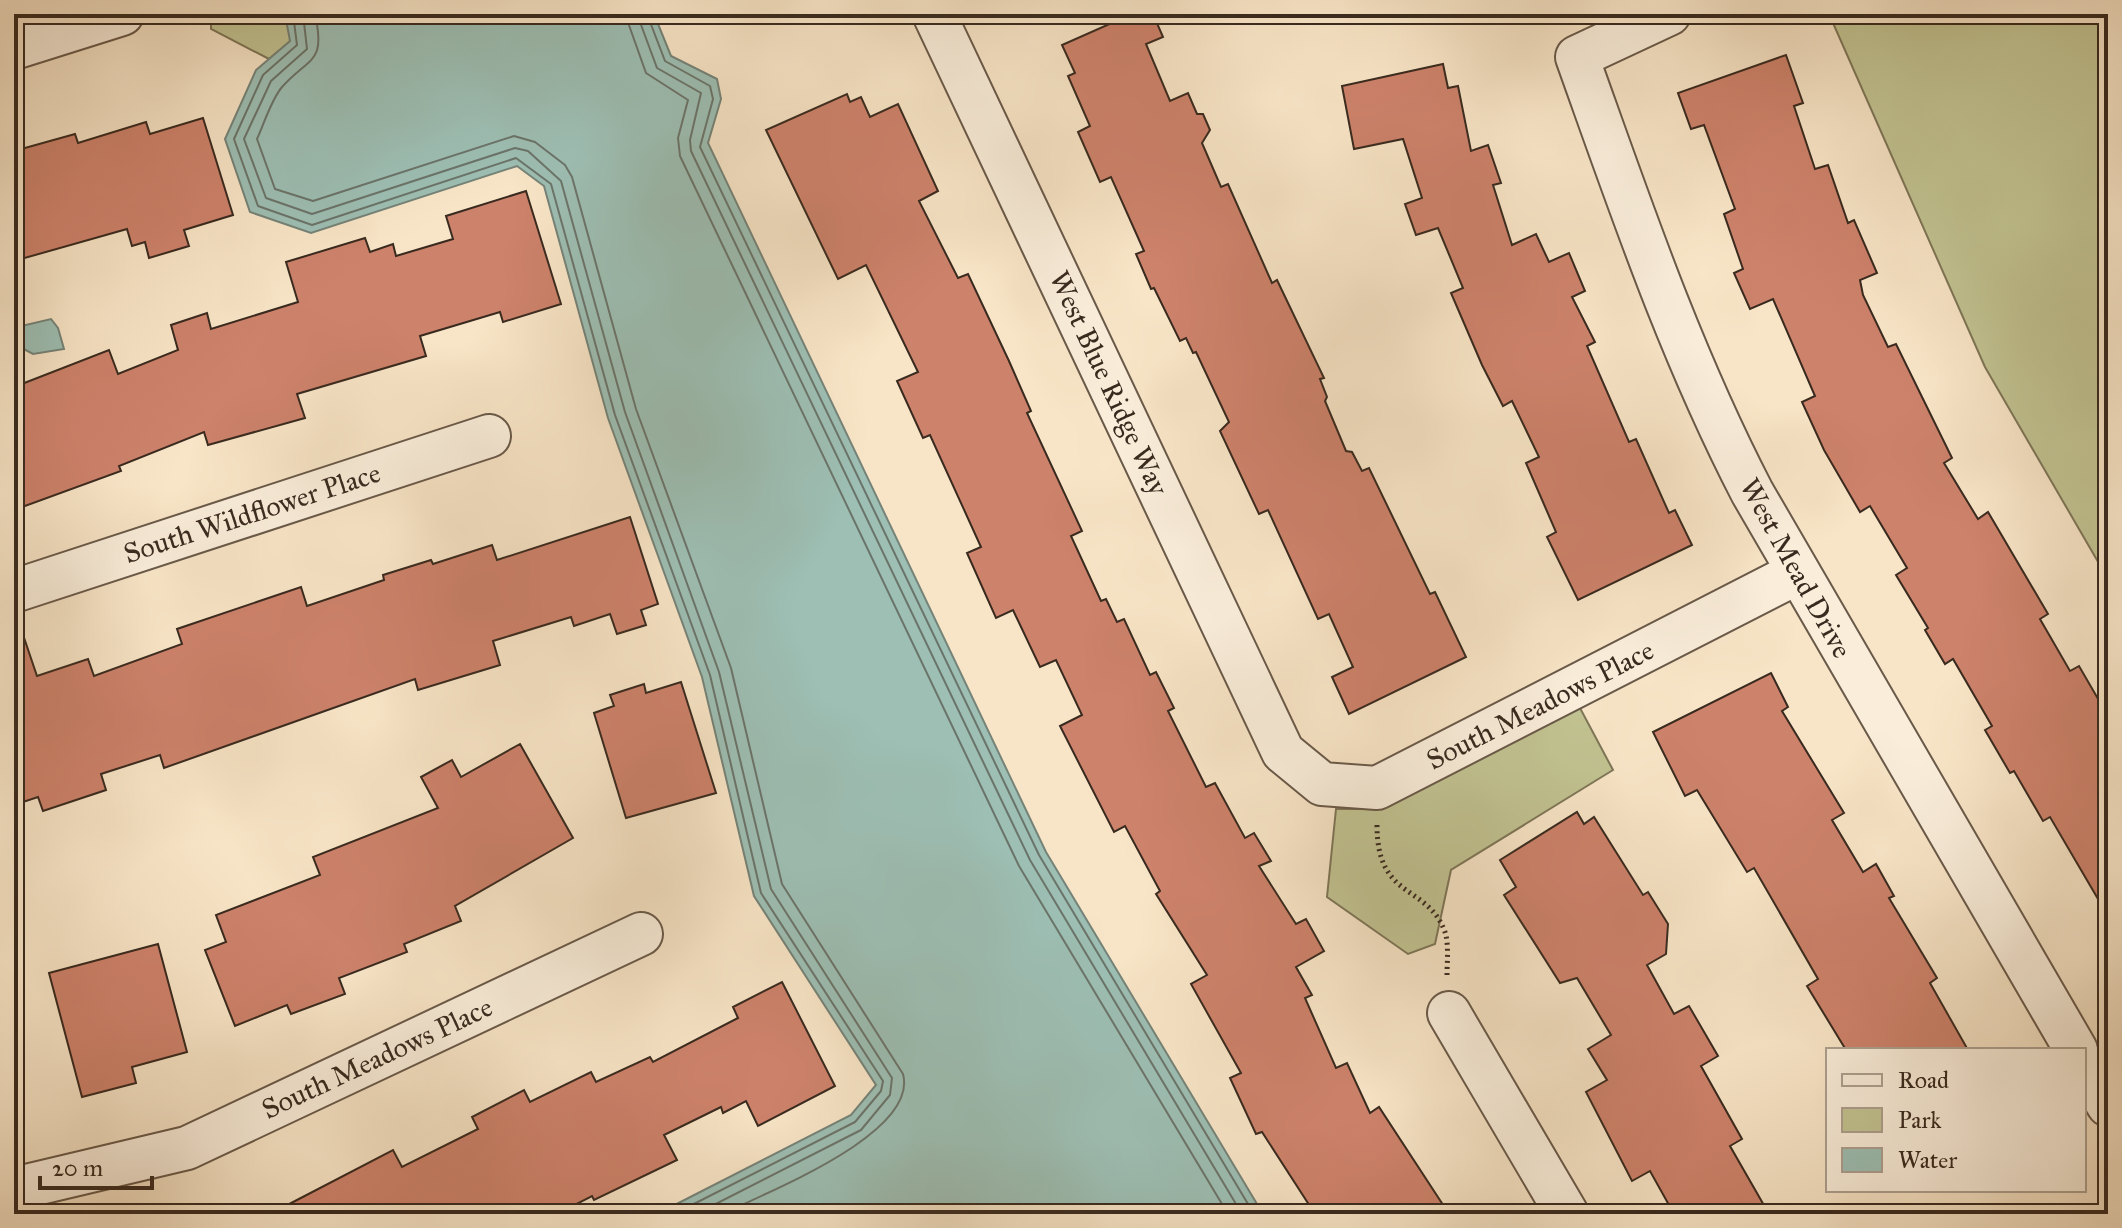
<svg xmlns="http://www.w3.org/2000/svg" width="2122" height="1228" viewBox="0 0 2122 1228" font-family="'IM FELL Great Primer',serif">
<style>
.green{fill:#c2c392;stroke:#7e7658;stroke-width:2}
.water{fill:#9dbfb4;stroke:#758378;stroke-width:2}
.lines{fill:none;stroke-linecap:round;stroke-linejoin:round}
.shore{stroke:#6b746a;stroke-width:2}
.building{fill:#cd826b;stroke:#392a1f;stroke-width:2}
.street-casing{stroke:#695949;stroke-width:46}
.path{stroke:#392a1f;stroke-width:5;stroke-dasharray:2 4;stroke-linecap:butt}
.street{stroke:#faeedb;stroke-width:42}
.labels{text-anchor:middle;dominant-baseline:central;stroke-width:6;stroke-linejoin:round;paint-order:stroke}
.street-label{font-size:28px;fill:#392a1f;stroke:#faeedb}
</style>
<rect width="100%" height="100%" fill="#f8e5c7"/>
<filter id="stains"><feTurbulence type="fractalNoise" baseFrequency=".0025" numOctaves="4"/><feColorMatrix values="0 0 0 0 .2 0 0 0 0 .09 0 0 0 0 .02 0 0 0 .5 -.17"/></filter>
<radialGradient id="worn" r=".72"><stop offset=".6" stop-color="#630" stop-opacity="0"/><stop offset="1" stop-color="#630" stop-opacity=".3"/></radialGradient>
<!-- green -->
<g class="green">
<polygon points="211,14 285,14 291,41 269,59 211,29"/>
<polygon points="1829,14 2108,14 2108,579 1985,367"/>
<polygon points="1580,708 1613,770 1451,870 1435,944 1408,954 1327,897 1336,809 1365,809 1396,800"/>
</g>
<!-- water -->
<g class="water">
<polygon points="285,14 654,14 671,56 717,79 721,99 708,143 1046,852 1263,1214 657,1214 851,1115 876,1085 754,896 702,677 608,418 544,186 517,166 311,233 250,212 225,139 256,70 290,41"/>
<polygon points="51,319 58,328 64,349 33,354 20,347 17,327"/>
</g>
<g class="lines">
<!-- shore -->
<g class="shore">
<polyline points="293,14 297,45 263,75 234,139 258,206 312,225 516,158 551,184 615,415 710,675 761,893 883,1081 881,1091 855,1122 674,1214"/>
<polyline points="303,14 307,49 271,81 244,139 266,198 312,214 515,148 528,151 561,181 625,412 719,672 771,889 892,1078 890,1095 861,1130 696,1214"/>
<path d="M315,14C326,64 310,56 282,87C271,100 264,124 257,139L275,189L313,201L514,136L535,142L565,165L572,177L636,409L731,668L782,884L903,1074C919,1134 766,1192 723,1214"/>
<polyline points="625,14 646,73 688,100 678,138 680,156 1019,866 1228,1214"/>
<polyline points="637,14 657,68 701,93 690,140 691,151 1030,860 1242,1214"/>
<polyline points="647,14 665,61 710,86 713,99 700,147 1039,855 1254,1214"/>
</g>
</g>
<!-- building -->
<g class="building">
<polygon points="1132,14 1153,14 1163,37 1146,44 1170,101 1188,93 1197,114 1203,114 1210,130 1202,143 1221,187 1228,184 1272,283 1277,280 1324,378 1320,379 1327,397 1325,401 1346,451 1352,452 1362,471 1369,468 1430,594 1435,592 1466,657 1349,714 1332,677 1353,667 1329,614 1318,619 1268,510 1259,514 1220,431 1229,422 1196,352 1193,353 1186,338 1180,341 1154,288 1151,289 1136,254 1144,251 1111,177 1100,182 1078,132 1090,126 1068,76 1075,73 1062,45"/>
<polygon points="1786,55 1803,103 1794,106 1815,169 1828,165 1848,223 1854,220 1877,273 1860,280 1863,295 1888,347 1896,344 1952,458 1944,463 1978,519 1988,512 2048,614 2040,619 2070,671 2079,666 2108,716 2108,916 2050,817 2043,821 2014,771 2010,773 1985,730 1992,726 1953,659 1945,664 1925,630 1928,628 1896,575 1907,568 1870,506 1860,512 1824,450 1802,402 1815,396 1773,299 1750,309 1734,273 1743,269 1724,214 1735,209 1704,125 1691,129 1678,93"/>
<polygon points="1443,64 1448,88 1458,86 1471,151 1488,145 1501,183 1493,185 1512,245 1536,234 1549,262 1569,253 1585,291 1572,297 1595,342 1587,346 1629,442 1636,439 1669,513 1675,510 1692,545 1578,600 1547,537 1556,532 1526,463 1539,457 1512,401 1503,406 1482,365 1451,293 1463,288 1438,228 1416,235 1405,204 1422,198 1403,139 1354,149 1342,86"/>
<polygon points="847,94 850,102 861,97 870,117 898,104 938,191 919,201 958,278 968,274 1009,361 1031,411 1027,413 1082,531 1071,536 1101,601 1106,599 1117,622 1124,619 1150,675 1156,672 1174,708 1168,711 1206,787 1215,783 1245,838 1254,833 1271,861 1259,866 1296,924 1306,919 1324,951 1296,967 1312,995 1305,998 1336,1068 1347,1063 1370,1113 1379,1107 1449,1214 1315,1214 1262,1132 1256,1134 1230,1078 1241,1073 1191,984 1207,975 1156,894 1160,891 1125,826 1114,832 1060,726 1082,715 1056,660 1040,667 1013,610 996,618 967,553 981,547 930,435 923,438 897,381 918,372 866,265 838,279 766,130"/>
<polygon points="203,118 233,215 184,230 189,246 149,258 145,242 132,246 127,229 14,261 14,151 75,134 78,143 146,122 150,134"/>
<polygon points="526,191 561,304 503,322 500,312 420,336 426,356 297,394 305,418 208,445 204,432 119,466 121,471 14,510 14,387 109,350 118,374 178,350 171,325 207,313 211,329 298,302 286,262 365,238 370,252 393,244 396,256 453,239 446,216"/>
<polygon points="630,517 658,604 641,610 646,625 617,634 610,614 574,626 571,617 493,641 500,665 418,690 415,679 164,768 160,755 101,774 106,790 43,811 38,797 23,802 14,775 14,624 19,623 37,676 88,659 94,676 182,644 177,629 301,587 307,606 384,580 383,575 431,560 433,564 492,545 497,560"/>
<polygon points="1771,673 1788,707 1782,711 1844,813 1832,820 1863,872 1876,864 1894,896 1889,898 1937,978 1930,983 1968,1050 1846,1050 1807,986 1818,979 1754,868 1747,872 1697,790 1685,796 1653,732"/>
<polygon points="681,682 716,793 626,818 594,713 614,706 610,695 644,684 646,693"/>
<polygon points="520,744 573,838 455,906 461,921 404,944 407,952 339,978 345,994 291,1014 287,1005 235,1026 205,950 226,942 216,915 320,875 313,857 438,808 421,777 452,760 461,777"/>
<polygon points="1577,812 1584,824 1594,817 1643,895 1648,892 1668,924 1666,954 1647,965 1674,1014 1689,1006 1718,1056 1701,1066 1742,1139 1730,1146 1769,1214 1674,1214 1650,1171 1632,1181 1586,1092 1607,1080 1588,1049 1611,1035 1577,978 1560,983 1504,895 1516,887 1500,860"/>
<polygon points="158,944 187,1052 132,1067 136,1083 82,1097 49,973"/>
<polygon points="782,982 835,1086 758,1126 746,1101 723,1113 721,1107 664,1135 677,1160 594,1200 592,1196 557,1214 270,1214 393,1150 402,1167 478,1129 472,1117 524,1090 530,1102 591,1072 596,1082 650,1057 653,1062 738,1018 733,1007"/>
</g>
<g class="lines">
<!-- street casing -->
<g class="street-casing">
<g id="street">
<polyline points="934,14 1283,752 1322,784 1377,788 1797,573"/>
<path d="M1669,14L1577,57C1630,205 1679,351 1752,492L2076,1050"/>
<polyline points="14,48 122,14"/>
<polyline points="14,591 489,436"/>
<polyline points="1449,1013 1567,1214"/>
<polyline points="2084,1064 2108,1105"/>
<polyline points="14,1189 187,1148 641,934"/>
</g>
</g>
<!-- path -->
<path class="path" d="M1377,825C1377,901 1427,883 1445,932C1449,944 1447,963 1447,976"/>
<!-- street -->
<use href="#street" class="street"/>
</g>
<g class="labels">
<!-- street labels -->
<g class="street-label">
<text transform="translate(1109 383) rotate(65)">West Blue Ridge Way</text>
<text transform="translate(252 513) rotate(-18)">South Wildflower Place</text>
<text transform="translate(1796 568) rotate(61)">West Mead Drive</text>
<text transform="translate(1540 705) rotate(-27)">South Meadows Place</text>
<text transform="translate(377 1058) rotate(-25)">South Meadows Place</text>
</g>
</g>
<!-- margin -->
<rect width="2122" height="1228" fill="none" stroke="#f8e5c7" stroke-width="48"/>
<rect x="16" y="16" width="2090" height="1196" fill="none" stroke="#392a1f" stroke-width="4"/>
<rect x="24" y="24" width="2074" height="1180" fill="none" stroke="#392a1f" stroke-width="2"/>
<!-- legend -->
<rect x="1826" y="1048" width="260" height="144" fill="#faeedb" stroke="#ada090" stroke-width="2"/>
<rect x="1842" y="1074" width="40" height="12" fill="#faeedb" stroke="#ada090" stroke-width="2"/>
<text x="1898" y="1088" font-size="24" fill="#392a1f">Road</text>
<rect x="1842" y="1108" width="40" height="24" fill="#c2c392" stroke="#ada090" stroke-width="2"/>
<text x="1898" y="1128" font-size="24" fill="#392a1f">Park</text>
<rect x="1842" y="1148" width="40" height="24" fill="#9dbfb4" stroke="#ada090" stroke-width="2"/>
<text x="1898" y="1168" font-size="24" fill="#392a1f">Water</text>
<!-- scale -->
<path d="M40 1176v12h112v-12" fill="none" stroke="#392a1f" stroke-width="4"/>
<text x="52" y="1176" font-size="24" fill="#392a1f" stroke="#faeedb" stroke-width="6" paint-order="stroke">20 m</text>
<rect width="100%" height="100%" filter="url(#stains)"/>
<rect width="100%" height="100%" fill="url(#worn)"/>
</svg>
